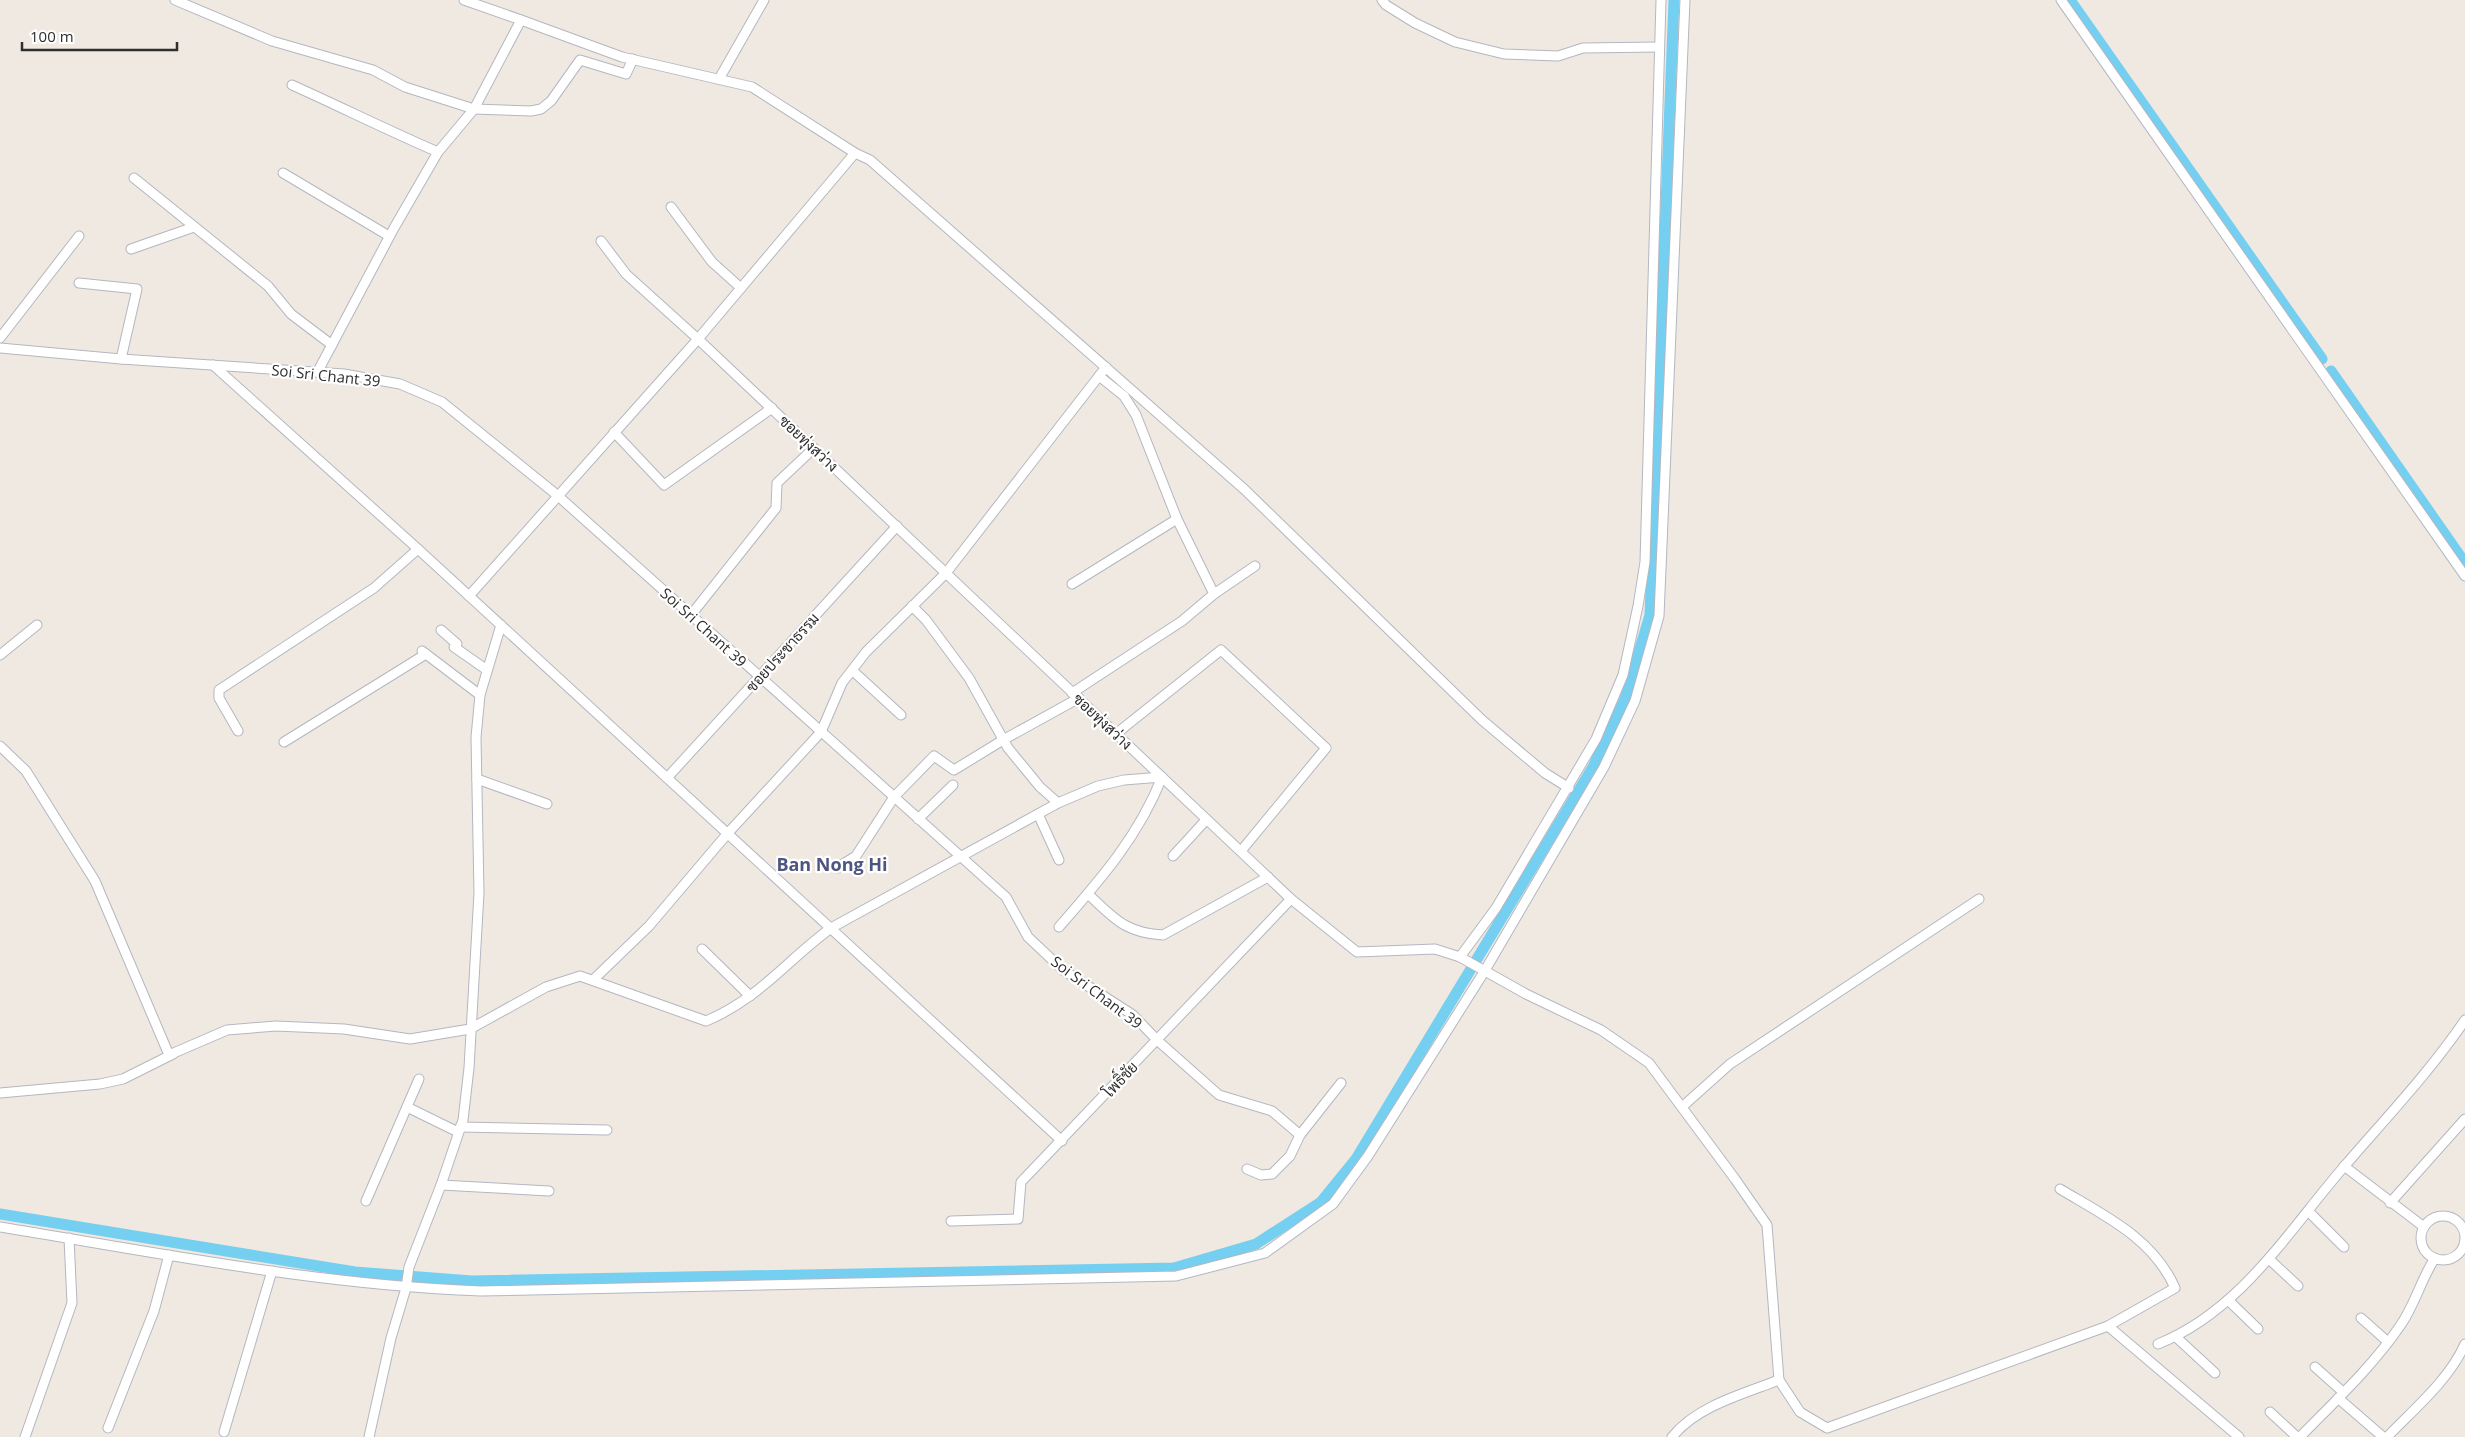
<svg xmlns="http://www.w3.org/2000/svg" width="2465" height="1437" viewBox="0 0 2465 1437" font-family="'Open Sans',Sarabun,sans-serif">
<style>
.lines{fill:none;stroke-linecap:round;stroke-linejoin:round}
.canal{stroke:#75cff0;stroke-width:11}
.minor-casing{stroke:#b4b7c1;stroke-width:11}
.minor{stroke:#fff;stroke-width:9}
.labels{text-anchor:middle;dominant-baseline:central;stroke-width:4.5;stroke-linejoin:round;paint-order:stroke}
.street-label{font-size:15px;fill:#2e2e2e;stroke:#fff}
.quarter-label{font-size:18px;font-weight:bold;fill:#4d5680;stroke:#fff}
</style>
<rect width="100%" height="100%" fill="#efe9e1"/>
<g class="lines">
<!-- canal -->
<g class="canal">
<polyline points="2070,0 2322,359"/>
<polyline points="2331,371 2465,563"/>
<polyline points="0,1214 355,1272 472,1281 1174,1268 1256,1244 1321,1202 1356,1159 1593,767 1625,699 1650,615 1674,0"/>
</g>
<!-- minor casing -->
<g class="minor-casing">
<g id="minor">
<polyline points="175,0 272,41 373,70 405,87 474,109 531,111 541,109 551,101 580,60 626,74 633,59"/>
<polyline points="464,0 521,20"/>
<polyline points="1382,0 1386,5 1415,23 1455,42 1504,54 1558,56 1583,48 1659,47"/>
<polyline points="2061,0 2465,576"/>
<polyline points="719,79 764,0"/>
<path d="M292,85C341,107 389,131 438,152"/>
<polyline points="283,173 389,236"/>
<polyline points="134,178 268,286 291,314 332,345"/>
<polyline points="671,207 712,262 741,288"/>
<polyline points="601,241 626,274 698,339 1291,899 1357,952 1435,949 1460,957 1526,994 1601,1030 1649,1063 1735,1179 1767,1225 1779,1380 1800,1412 1827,1428 2108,1326 2239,1437"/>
<polyline points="131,249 194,227"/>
<polyline points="79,283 137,289 121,359"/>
<polyline points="0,338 79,236"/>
<polyline points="0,348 121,359 344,374 400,384 442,402 557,495 1006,897 1028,937 1063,970 1133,1015 1157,1040 1219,1095 1272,1111 1300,1135"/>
<polyline points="213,365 418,549 1062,1141"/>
<polyline points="318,371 394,228 438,152 474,109 521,20 622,57 752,87 855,153"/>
<polyline points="1099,376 1124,396 1136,415 1177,519 1214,594"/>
<polyline points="614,432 664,485 772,408"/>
<polyline points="1072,584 1177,519"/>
<polyline points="469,596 698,339 855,153 870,160 1244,489 1482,720 1545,773 1569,788"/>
<polyline points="912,606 926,620 969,678 1008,748 1040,787 1058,803"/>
<polyline points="691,615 776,508 777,483 814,448"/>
<polyline points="441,630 457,644 454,647 487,670"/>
<polyline points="422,651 480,695"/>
<polyline points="0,655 37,625"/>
<polyline points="853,671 901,715"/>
<polyline points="1072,693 1182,621 1214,594 1255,566"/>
<polyline points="238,731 219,698 219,690 374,588 418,549"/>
<polyline points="1117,733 1221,650 1326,748 1241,851"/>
<polyline points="284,742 426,654"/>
<path d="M0,746L26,771L95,881L169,1055L227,1030L276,1026L344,1029L410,1039L470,1029L546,987L580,976L706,1021C759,999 786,961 831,928L1058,803L1098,786L1124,780L1162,777C1139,836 1100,880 1059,927"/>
<polyline points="667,778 897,526"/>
<polyline points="477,779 547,804"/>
<polyline points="1038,814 1059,860"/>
<polyline points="918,819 953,785"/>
<polyline points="1173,856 1206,820"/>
<polyline points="837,868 856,856 894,797 934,756 954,770 1003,740 1079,698"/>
<path d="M1088,894C1114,918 1125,933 1163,935L1268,877"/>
<polyline points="702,949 750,996"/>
<polyline points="1460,957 1496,908 1596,739 1623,675 1638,606 1645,562 1661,0"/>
<polyline points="593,980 649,926 728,833 821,732 842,683 866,652 946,573 1106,367"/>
<polyline points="0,1093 100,1084 123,1079 173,1054"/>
<polyline points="407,1107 458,1132"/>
<polyline points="1682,1107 1730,1064 1979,899"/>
<polyline points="460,1127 607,1130"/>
<polyline points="2344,1166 2424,1227"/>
<polyline points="1247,1169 1261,1175 1272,1174 1290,1156 1300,1135 1341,1083"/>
<polyline points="441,1185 549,1191"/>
<path d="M2060,1189C2105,1216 2153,1238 2175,1288L2108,1326"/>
<polyline points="366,1201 419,1079"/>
<polyline points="2390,1203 2465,1119"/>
<polyline points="2308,1211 2344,1247"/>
<circle cx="2443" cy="1238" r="22"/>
<polyline points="951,1221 1018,1219 1021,1182 1291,899"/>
<path d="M0,1227C159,1253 319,1285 481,1291L1176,1276L1265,1253L1333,1204L1368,1156L1484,972L1604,767L1635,701L1659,616L1685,0"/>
<polyline points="2269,1259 2298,1286"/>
<polyline points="2228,1300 2258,1329"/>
<polyline points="2361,1318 2388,1342"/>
<polyline points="2176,1337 2215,1373"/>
<path d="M2158,1344C2240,1311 2287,1233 2342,1169C2384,1120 2429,1073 2465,1020"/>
<polyline points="2315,1367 2343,1392"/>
<polyline points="2338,1398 2383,1437"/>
<polyline points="2270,1412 2297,1437"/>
<polyline points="108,1428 154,1311 169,1255"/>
<polyline points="224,1432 272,1271"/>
<polyline points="25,1437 72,1303 69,1238"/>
<polyline points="369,1437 391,1338 406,1288 409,1267 441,1185 463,1120 469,1068 479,893 476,737 480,695 501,625"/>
<path d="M1672,1437C1697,1406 1743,1394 1779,1380"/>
<path d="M2300,1437C2334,1402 2372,1367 2400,1326C2415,1305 2421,1279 2435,1258"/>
<path d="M2387,1437C2414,1409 2449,1380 2465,1344"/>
</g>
</g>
<!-- minor -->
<use href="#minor" class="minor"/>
</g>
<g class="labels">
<!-- street labels -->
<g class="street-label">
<text transform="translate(326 375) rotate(6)">Soi Sri Chant 39</text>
<text transform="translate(809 443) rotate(43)">ซอยทุ่งสว่าง</text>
<text transform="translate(704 627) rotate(42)">Soi Sri Chant 39</text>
<text transform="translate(782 652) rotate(-48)">ซอยประชาธรรม</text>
<text transform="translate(1103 721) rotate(43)">ซอยทุ่งสว่าง</text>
<text transform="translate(1097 992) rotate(37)">Soi Sri Chant 39</text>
<text transform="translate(1120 1079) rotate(-47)">โพธิ์ชัย</text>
</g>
<!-- quarter labels -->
<g class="quarter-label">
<text x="832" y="864">Ban Nong Hi</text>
</g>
</g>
<!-- scale -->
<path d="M22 42v8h155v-8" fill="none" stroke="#2e2e2e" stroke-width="2.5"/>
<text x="30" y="42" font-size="15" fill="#2e2e2e" stroke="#ffffff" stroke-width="4" paint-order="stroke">100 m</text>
</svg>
